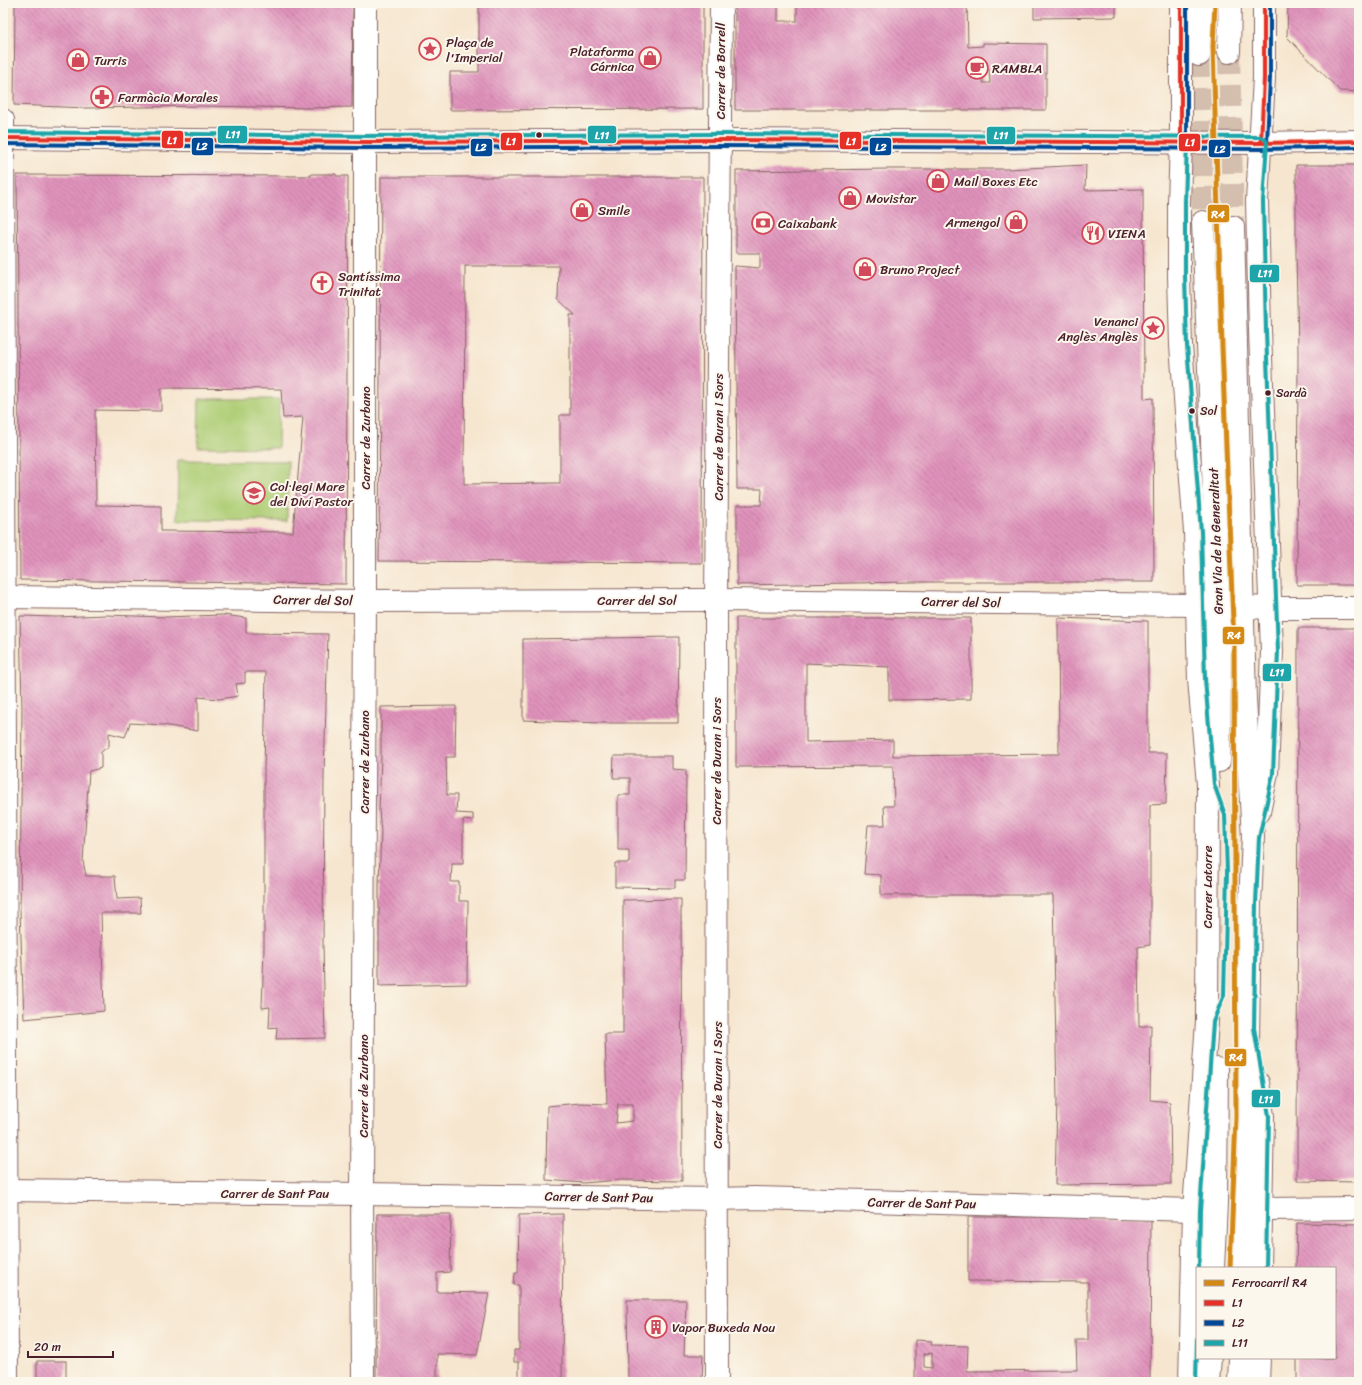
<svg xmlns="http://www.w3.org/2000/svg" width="1362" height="1385" viewBox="0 0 1362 1385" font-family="Sriracha,sans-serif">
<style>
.green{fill:#adcd75;stroke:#7c7650}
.building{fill:url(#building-back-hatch);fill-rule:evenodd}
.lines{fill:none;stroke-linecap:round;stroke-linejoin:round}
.minor-tunnel{stroke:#d4beae;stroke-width:22;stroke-dasharray:22 11;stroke-linecap:butt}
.minor-casing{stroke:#866564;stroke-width:24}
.minor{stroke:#fff;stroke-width:22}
.bus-1-casing{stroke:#fbf7ec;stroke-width:7}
.bus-2-casing{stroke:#fbf7ec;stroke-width:7}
.bus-3-casing{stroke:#fbf7ec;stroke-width:7}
.bus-1{stroke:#e63027;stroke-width:4}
.bus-2{stroke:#004996;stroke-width:4}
.bus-3{stroke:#1ea5aa;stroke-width:4}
.rail-1-casing{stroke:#fbf7ec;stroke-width:8}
.rail-1{stroke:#d48913;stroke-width:5}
.bus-dot{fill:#4a1f2b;stroke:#fbf7ec;stroke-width:1.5}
.labels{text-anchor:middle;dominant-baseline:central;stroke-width:4;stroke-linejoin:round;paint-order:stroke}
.bus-label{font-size:12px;fill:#4a1f2b;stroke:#fbf7ec;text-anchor:start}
.poi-label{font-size:13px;fill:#4a1f2b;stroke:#fbf7ec;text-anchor:start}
.street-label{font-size:13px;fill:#4a1f2b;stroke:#fbf7ec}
.line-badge{stroke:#fbf7ec;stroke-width:1.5}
.badge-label{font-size:11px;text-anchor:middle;font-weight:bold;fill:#fff}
</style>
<defs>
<pattern id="building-back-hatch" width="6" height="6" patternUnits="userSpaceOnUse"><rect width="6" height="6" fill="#e093bc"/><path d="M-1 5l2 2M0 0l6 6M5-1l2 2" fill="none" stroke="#b87799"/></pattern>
</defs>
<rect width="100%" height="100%" fill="#fbf7ec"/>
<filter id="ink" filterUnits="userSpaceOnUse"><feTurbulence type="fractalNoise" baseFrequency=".025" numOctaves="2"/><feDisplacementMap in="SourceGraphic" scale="8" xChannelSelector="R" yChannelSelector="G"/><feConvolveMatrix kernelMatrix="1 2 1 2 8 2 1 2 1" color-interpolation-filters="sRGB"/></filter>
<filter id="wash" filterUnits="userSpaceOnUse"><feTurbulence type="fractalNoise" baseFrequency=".012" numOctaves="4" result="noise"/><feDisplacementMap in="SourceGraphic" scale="16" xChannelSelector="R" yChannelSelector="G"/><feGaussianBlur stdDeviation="0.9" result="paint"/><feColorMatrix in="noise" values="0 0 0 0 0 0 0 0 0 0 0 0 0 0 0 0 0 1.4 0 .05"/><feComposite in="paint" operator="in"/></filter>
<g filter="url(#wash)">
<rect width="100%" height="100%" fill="#f6e6cf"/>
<!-- green -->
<g class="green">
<polygon points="199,399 279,399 278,448 198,447"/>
<polygon points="178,460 288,461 287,521 177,520"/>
</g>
<g id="blocks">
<!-- building -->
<g class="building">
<polygon points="15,3 353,3 352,107 308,108 201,106 86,108 14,105"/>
<polygon points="479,3 703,3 703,109 450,110 450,72 479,72"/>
<path d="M735,3H778V21H797V3H967L968,47L983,46V43L1046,44V110H735ZM983,69H989L990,83H983Z"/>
<polygon points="1034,3 1116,3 1116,17 1034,18"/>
<polygon points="1288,3 1359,3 1359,92 1340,91 1287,37"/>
<polygon points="1086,165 1085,190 1143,189 1144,399 1153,398 1154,582 911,582 737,585 737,505 761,505 762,489 737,489 735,266 760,268 760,253 736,253 736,171 889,169 1007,169"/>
<polygon points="1296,165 1359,165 1359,585 1297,585 1298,350 1296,253"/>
<path d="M311,174H336V176H348L346,584L20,580L17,175L311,176ZM161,388L281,389L283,418L303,417L293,532L161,531V506L96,505L95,410L161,411Z"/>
<path d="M381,177H703L702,563L379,561ZM465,266H559L558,299L575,315H570V415H560V483L464,484Z"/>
<polygon points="106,615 164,617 223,615 246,618 246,633 328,634 324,774 323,946 325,1038 276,1039 277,1027 269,1028 270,1007 262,1008 264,948 264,772 266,672 245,672 245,683 236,684 238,696 219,699 198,697 198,731 163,725 130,723 125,737 109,733 109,746 101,752 101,768 89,771 83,861 86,876 115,876 117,899 140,898 141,913 101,913 104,1011 24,1019 20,911 22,708 20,616 57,617"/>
<polygon points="736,618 971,618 971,699 889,700 889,667 806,663 806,742 893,740 893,756 1059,754 1058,618 1148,621 1148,753 1167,753 1166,804 1150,805 1150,945 1138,947 1139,1027 1151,1025 1150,1100 1170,1102 1171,1184 1055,1185 1057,1099 1053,895 881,895 881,875 864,874 868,825 885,825 884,806 894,806 893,766 736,767"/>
<polygon points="1298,628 1359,628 1359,1182 1297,1181"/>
<polygon points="679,637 678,723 601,723 523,720 523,639"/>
<polygon points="456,706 455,757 446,757 447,795 457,795 456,813 473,814 473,821 463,820 463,864 452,864 451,882 459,882 459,901 468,901 467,984 379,986 379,882 381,832 379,810 381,757 381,707"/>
<polygon points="614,756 672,756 672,769 686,770 685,880 675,880 675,888 615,887 615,863 629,863 629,850 618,850 618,795 630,795 630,778 613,778"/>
<path d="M681,899L682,1181L618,1180L584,1183L546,1180L547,1106L581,1103L607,1104L605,1034H623V900ZM618,1104H633V1121L616,1123Z"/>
<polygon points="377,1214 451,1214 450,1272 437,1273 437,1292 489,1293 477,1355 437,1354 437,1382 376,1382"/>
<polygon points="563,1214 562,1382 519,1382 519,1362 514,1362 514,1350 519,1350 519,1285 514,1285 515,1273 518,1273 519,1215"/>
<path d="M968,1217H1151L1150,1382H915V1340L932,1341L931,1345L968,1346L967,1371L1077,1370L1076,1340H1088V1282L968,1281ZM932,1353V1368L924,1367V1354Z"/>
<polygon points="1297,1223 1359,1224 1359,1382 1297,1382 1297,1358 1335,1358 1335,1268 1296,1268"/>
<polygon points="627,1300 686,1300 684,1355 703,1355 702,1382 628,1382"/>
<rect x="37" y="1361" width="29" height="21"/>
</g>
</g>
</g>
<g filter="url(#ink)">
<use href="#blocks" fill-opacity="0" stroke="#866564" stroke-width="1"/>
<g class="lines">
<!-- minor-tunnel -->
<g class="minor-tunnel">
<polyline points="1229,52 1233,227"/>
<polyline points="1199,55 1203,222"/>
</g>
<!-- minor casing -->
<g class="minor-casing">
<g id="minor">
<polyline points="1181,3 1181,142 1179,203 1179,276 1181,345 1195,532 1199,679 1208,785 1207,1021 1194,1210 1190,1382"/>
<polyline points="1229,52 1230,3"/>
<polyline points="1199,55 1201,3"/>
<polyline points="3,120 7,1382"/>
<polyline points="3,138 364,142 720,140 1261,143 1359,141"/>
<polyline points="1203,222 1219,613 1219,761"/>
<polyline points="1233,227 1245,699 1253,837 1250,904 1246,1179 1243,1268"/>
<polyline points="3,597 365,601 716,600 1196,605 1271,608 1359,608"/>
<polyline points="1259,812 1267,773 1272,651 1260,331 1257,201 1264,78 1264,3"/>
<polyline points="1258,1083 1263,1116 1260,1268"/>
<polyline points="3,1190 362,1194 717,1199 755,1198 1194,1210"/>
<polyline points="1261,1209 1359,1208"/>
<polyline points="1213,1268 1216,1203 1217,1069"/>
<polyline points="363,1382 362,1194 365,601 365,3"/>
<polyline points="717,1382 716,600 721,3"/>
<polyline points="1208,1382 1210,1358"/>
<polyline points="1239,1382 1240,1358"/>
<polyline points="1258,1382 1259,1358"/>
</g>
</g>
<!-- minor -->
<use href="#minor" class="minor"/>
<!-- bus-1 casing -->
<g class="bus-1-casing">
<g id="bus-1">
<polyline points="1181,3 1181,142"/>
<polyline points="3,138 364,142 720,140 1261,143 1359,141"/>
<polyline points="1261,143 1264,78 1264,3"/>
</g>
</g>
<!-- bus-2 casing -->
<g class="bus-2-casing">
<g id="bus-2">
<polyline points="1187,3 1187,142"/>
<polyline points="1267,143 1270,78 1270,3"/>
<polyline points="3,144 364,148 720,146 1261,149 1359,147"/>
</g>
</g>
<!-- bus-3 casing -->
<g class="bus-3-casing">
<g id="bus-3">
<polyline points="3,132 364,136 720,134 1261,137 1265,139 1267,143 1263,201 1266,331 1278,651 1273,774 1259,838 1256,904 1254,1028 1269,1116 1266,1268"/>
<polyline points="1187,142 1185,203 1185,276 1187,345 1201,532 1205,679 1214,784 1225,815 1227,872 1224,995 1213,1022 1200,1210 1199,1268"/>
<polyline points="1196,1382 1197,1339"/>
</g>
</g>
<!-- bus-1 -->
<use href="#bus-1" class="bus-1"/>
<!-- bus-2 -->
<use href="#bus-2" class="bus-2"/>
<!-- bus-3 -->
<use href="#bus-3" class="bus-3"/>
<!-- rail-1 casing -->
<g class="rail-1-casing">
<polyline id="rail-1" points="1215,3 1213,46 1222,346 1234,646 1236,1117 1230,1268"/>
</g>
<!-- rail-1 -->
<use href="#rail-1" class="rail-1"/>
</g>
</g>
<!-- icons -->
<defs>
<g id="sight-ring" transform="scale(1.15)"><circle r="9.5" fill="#fbf7ec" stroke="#d1495b" stroke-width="1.5"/><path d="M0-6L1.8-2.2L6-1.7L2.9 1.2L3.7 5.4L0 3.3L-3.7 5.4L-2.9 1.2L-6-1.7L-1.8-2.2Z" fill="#d1495b"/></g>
<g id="shop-ring" transform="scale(1.15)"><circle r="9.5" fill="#fbf7ec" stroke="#d1495b" stroke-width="1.5"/><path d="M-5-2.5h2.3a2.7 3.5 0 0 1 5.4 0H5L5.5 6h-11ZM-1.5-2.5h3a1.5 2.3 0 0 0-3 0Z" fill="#d1495b"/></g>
<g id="cafe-ring" transform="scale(1.15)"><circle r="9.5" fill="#fbf7ec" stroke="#d1495b" stroke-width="1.5"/><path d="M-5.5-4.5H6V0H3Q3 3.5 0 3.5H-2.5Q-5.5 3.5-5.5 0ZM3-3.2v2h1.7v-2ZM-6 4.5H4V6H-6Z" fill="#d1495b"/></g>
<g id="pharmacy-ring" transform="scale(1.15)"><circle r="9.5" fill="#fbf7ec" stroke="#d1495b" stroke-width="1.5"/><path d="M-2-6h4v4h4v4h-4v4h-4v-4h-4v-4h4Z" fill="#d1495b"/></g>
<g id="bank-ring" transform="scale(1.15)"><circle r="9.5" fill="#fbf7ec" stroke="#d1495b" stroke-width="1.5"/><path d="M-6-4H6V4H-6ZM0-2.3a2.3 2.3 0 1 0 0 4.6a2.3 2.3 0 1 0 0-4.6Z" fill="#d1495b"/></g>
<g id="restaurant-ring" transform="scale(1.15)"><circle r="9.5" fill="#fbf7ec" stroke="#d1495b" stroke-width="1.5"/><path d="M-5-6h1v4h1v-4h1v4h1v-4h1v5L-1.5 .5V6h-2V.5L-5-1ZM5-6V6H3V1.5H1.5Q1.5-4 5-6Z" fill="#d1495b"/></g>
<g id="church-ring" transform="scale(1.15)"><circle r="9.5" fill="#fbf7ec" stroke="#d1495b" stroke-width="1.5"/><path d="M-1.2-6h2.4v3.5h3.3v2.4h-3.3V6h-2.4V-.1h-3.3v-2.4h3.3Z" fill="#d1495b"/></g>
<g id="school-ring" transform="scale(1.15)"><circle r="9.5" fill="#fbf7ec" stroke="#d1495b" stroke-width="1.5"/><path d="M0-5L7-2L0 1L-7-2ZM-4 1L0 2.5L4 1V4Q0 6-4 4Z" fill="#d1495b"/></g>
<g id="building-ring" transform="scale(1.15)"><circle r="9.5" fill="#fbf7ec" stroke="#d1495b" stroke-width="1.5"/><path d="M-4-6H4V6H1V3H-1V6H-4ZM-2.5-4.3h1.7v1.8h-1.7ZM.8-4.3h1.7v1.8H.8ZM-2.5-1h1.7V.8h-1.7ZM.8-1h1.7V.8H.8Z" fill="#d1495b"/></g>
</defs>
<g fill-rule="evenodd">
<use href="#sight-ring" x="430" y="49"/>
<use href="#shop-ring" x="650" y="58"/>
<use href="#shop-ring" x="78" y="60"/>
<use href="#cafe-ring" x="977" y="68"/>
<use href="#pharmacy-ring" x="102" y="97"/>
<use href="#shop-ring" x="938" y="181"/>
<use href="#shop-ring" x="850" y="198"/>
<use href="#shop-ring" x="582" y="210"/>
<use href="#shop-ring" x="1016" y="222"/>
<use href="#bank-ring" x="763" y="223"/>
<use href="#restaurant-ring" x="1093" y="233"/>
<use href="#shop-ring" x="865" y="269"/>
<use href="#church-ring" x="322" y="283"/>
<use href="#sight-ring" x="1153" y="328"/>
<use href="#school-ring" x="254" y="493"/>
<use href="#building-ring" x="656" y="1327"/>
</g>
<!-- markers -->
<g class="bus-dot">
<circle cx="539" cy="135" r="3.5"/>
<circle cx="1268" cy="393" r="3.5"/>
<circle cx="1192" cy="411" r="3.5"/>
</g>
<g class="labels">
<!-- bus labels -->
<g class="bus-label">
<text x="1276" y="393">Sardà</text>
<text x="1200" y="411">Sol</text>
</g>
<!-- poi labels -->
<g class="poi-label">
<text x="446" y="42">Plaça de<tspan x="446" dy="15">l'Imperial</tspan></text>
<text x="634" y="51" text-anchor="end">Plataforma<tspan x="634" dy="15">Cárnica</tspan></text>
<text x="94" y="60">Turris</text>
<text x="992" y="68">RAMBLA</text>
<text x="118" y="97">Farmàcia Morales</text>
<text x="954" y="181">Mail Boxes Etc</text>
<text x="866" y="198">Movistar</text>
<text x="598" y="210">Smile</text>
<text x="1000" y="222" text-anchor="end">Armengol</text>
<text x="778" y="223">Caixabank</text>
<text x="1108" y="233">VIENA</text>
<text x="880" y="269">Bruno Project</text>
<text x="338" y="276">Santíssima<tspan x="338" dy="15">Trinitat</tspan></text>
<text x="1138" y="321" text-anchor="end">Venanci<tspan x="1138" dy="15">Anglès Anglès</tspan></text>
<text x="270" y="486">Col·legi Mare<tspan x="270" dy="15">del Diví Pastor</tspan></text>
<text x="672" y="1327">Vapor Buxeda Nou</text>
</g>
<!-- street labels -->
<g class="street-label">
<text transform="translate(720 71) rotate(-90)">Carrer de Borrell</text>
<text transform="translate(718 437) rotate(-90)">Carrer de Duran i Sors</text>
<text transform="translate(365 438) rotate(-90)">Carrer de Zurbano</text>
<text transform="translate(1216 541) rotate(-92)">Gran Via de la Generalitat</text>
<text transform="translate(313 600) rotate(1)">Carrer del Sol</text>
<text x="637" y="600">Carrer del Sol</text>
<text transform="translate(961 602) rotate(1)">Carrer del Sol</text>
<text transform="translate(716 761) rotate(-90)">Carrer de Duran i Sors</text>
<text transform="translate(364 762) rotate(-90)">Carrer de Zurbano</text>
<text transform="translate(1207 887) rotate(-90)">Carrer Latorre</text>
<text transform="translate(717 1085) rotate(-90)">Carrer de Duran i Sors</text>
<text transform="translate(363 1086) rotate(-90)">Carrer de Zurbano</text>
<text x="275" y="1193">Carrer de Sant Pau</text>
<text transform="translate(599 1197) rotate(1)">Carrer de Sant Pau</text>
<text transform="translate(922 1203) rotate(1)">Carrer de Sant Pau</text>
</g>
</g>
<g class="line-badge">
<rect x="217" y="125" width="31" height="19" rx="4" fill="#1ea5aa"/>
<rect x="587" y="125" width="30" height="19" rx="4" fill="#1ea5aa"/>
<rect x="986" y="126" width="30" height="19" rx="4" fill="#1ea5aa"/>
<rect x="161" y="130" width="23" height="19" rx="4" fill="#e63027"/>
<rect x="839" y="131" width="23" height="19" rx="4" fill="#e63027"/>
<rect x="500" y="132" width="23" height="19" rx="4" fill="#e63027"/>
<rect x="1178" y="133" width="23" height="19" rx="4" fill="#e63027"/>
<rect x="191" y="137" width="23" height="19" rx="4" fill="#004996"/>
<rect x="869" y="137" width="23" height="19" rx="4" fill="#004996"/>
<rect x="470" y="138" width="23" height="19" rx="4" fill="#004996"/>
<rect x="1208" y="139" width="23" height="19" rx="4" fill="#004996"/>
<rect x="1207" y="204" width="23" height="19" rx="4" fill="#d48913"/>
<rect x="1249" y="264" width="31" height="19" rx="4" fill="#1ea5aa"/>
<rect x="1222" y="626" width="23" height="19" rx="4" fill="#d48913"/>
<rect x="1262" y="663" width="30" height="19" rx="4" fill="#1ea5aa"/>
<rect x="1224" y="1048" width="23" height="19" rx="4" fill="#d48913"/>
<rect x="1251" y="1089" width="30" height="19" rx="4" fill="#1ea5aa"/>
</g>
<g class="badge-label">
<text x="233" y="138">L11</text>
<text x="602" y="139">L11</text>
<text x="1001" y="139">L11</text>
<text x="172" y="144">L1</text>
<text x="851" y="145">L1</text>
<text x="511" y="145">L1</text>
<text x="1190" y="146">L1</text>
<text x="202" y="150">L2</text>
<text x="881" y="151">L2</text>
<text x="481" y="151">L2</text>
<text x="1220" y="153">L2</text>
<text x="1218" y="218">R4</text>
<text x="1265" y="277">L11</text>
<text x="1234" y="639">R4</text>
<text x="1277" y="676">L11</text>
<text x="1236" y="1061">R4</text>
<text x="1266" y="1103">L11</text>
</g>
<!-- margin -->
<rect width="1362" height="1385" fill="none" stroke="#fbf7ec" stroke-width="16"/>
<!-- legend -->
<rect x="1196" y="1267" width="140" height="92" fill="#fbf7ec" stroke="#b4a19f"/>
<rect x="1204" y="1280" width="20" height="6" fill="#d48913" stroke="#b4a19f"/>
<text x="1232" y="1287" font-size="12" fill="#4a1f2b">Ferrocarril R4</text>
<rect x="1204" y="1300" width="20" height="6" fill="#e63027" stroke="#b4a19f"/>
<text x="1232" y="1307" font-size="12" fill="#4a1f2b">L1</text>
<rect x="1204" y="1320" width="20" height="6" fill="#004996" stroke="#b4a19f"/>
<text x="1232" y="1327" font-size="12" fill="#4a1f2b">L2</text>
<rect x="1204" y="1340" width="20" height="6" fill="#1ea5aa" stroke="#b4a19f"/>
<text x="1232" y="1347" font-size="12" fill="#4a1f2b">L11</text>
<!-- scale -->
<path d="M28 1351v6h85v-6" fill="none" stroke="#4a1f2b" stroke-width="2"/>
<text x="34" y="1351" font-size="12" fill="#4a1f2b" stroke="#fbf7ec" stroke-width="3" paint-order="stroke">20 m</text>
</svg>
